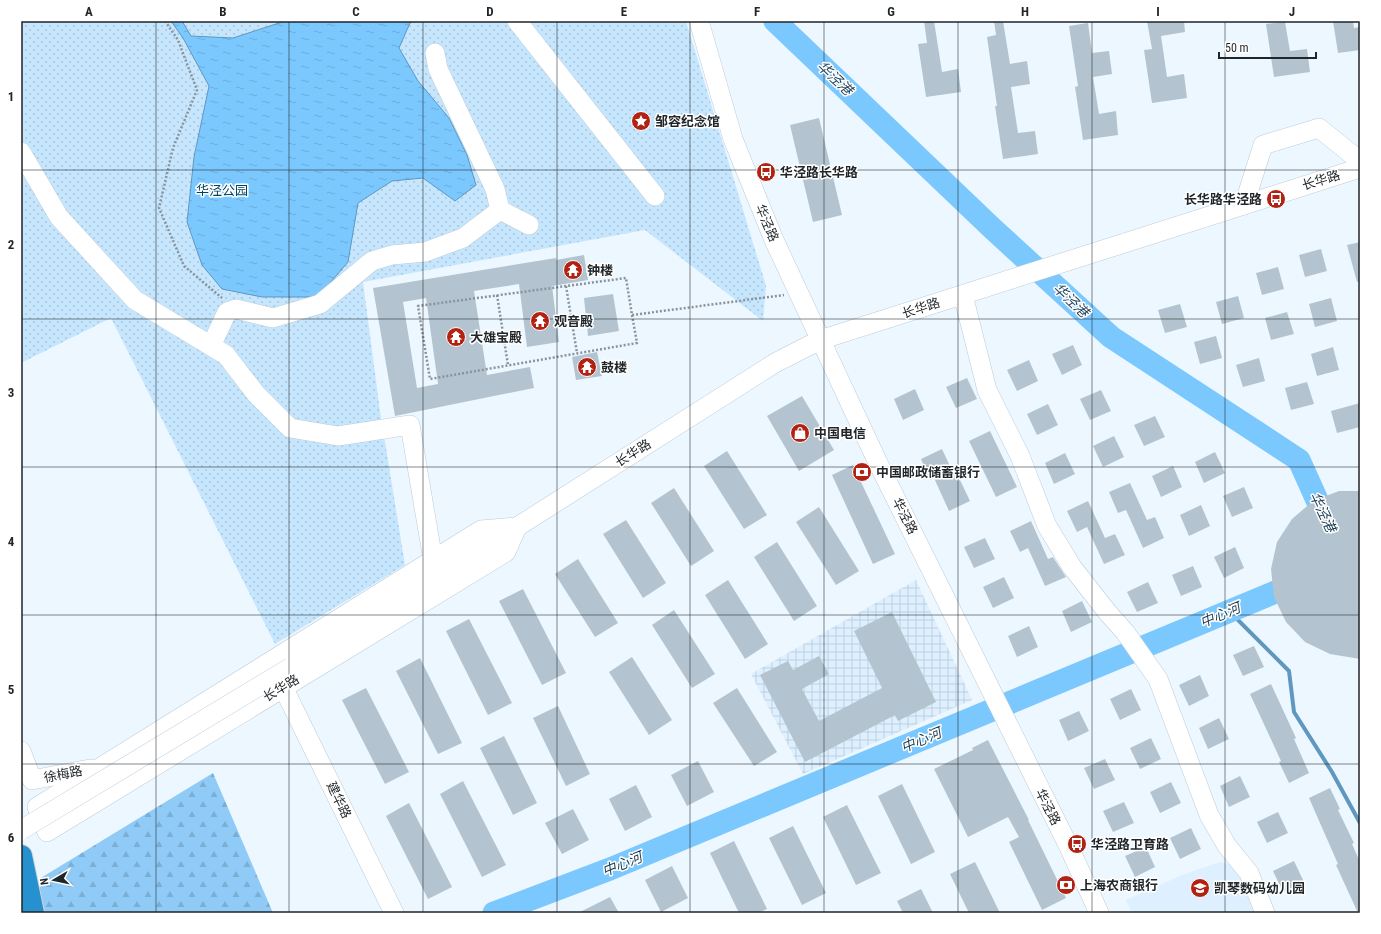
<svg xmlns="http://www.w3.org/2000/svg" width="1381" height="934" viewBox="0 0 1381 934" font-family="'Roboto Condensed','Noto Sans SC',sans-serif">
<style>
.built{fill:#def0ff}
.industrial{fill:url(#industrial-grid)}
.grass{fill:url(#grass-dots)}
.forest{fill:url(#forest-firs)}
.water{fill:url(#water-ripples);stroke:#5f97bf}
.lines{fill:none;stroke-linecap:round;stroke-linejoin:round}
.stream{stroke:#5f97bf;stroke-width:4}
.river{stroke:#7bc8ff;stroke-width:23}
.building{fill:#b3c4d0;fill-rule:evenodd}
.minor-casing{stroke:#bccdd9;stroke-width:20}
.highway-casing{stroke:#d2d3d4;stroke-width:24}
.path{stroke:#8b9399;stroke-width:2.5;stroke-dasharray:2 2;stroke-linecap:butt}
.minor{stroke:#fff;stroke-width:19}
.highway{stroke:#2791d0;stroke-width:22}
.minor-bridge-casing{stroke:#bccdd9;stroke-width:20;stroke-linecap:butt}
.minor-bridge{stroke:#fff;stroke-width:19}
.grid{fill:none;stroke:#1f2529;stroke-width:1;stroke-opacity:0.55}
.labels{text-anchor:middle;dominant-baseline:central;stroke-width:3;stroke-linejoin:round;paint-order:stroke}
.poi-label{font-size:13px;font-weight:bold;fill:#1f2529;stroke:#fff;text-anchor:start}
.street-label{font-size:13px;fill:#1f2529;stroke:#fff}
.park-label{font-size:13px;fill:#014365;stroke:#fff}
.water-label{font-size:14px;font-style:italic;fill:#1c3d54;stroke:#fff}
.neatline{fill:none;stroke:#1f2529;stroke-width:1.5}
.grid-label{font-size:13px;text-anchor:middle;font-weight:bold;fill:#1f2529}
</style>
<defs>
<pattern id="industrial-grid" width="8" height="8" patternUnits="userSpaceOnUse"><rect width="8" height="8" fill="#def0ff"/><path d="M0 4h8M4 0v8" fill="none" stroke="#becedb"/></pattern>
<pattern id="grass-dots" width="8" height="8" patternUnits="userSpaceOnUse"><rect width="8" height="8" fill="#c6e6fe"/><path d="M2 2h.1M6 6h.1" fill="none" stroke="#aac5da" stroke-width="1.8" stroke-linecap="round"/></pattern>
<pattern id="forest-firs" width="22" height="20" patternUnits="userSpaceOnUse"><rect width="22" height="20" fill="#8fcbf6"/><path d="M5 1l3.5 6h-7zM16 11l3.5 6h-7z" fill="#7baed3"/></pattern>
<pattern id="water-ripples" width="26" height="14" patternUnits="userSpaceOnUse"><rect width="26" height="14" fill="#7bc8ff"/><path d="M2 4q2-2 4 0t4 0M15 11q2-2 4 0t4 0" fill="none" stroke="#6aacdb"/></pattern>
</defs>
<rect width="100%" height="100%" fill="#edf7ff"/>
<!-- built -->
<polygon class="built" points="1220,862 1237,866 1255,913 1132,913 1126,900 1182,875"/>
<!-- industrial -->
<polygon class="industrial" points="916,580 972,700 803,774 751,674"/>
<!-- grass -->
<polygon class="grass" points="21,21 686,21 766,286 763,321 645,230 363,282 380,411 405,565 275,644 111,318 21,363"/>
<!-- forest -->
<polygon class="forest" points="213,773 273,913 21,913 21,890"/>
<!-- water -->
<polygon class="water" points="171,21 182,21 191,36 233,38 282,22 283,21 413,21 410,23 399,48 418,81 449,118 467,155 476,185 455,201 423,178 392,181 358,203 348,262 318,297 262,297 222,289 202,265 187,222 194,157 209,86 183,38"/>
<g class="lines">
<!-- stream -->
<polyline class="stream" points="1230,612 1289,671 1294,712 1332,772 1360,823"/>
<!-- river -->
<g class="river">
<polyline points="775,21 993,229 1111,337 1299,460 1330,529"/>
<polyline points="494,913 610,869 1302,581"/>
</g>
</g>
<!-- building -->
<g class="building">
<polygon points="924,21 934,21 942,72 958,69 961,92 926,97 918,44 927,43"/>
<polygon points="994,21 1003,21 1010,64 1027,61 1030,84 1011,87 1018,133 1035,131 1038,154 1003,159 995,106 997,106 987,37 996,35"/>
<polygon points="1147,21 1184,21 1185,32 1161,36 1167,77 1184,74 1187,98 1152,103 1144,50 1152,49"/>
<polygon points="1333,21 1353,21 1354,28 1360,27 1360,50 1338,53"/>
<polygon points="1285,22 1290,51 1307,49 1310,72 1274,77 1266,24"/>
<polygon points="1088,23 1092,53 1109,51 1112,74 1093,77 1099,114 1116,111 1118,135 1083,140 1075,87 1078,86 1069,26"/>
<polygon points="819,118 842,215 813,222 790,125"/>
<polygon points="1360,242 1360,281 1357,282 1347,245"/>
<polygon points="1321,249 1327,271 1305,277 1299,255"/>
<path d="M584,255L588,280L552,286L559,342L527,347L519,284L474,291L487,375L530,367L534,388L395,416L373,288L556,258V260ZM426,298L438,384L417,388L403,302Z"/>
<polygon points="1278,267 1284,289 1262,295 1256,273"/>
<polygon points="613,294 619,331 588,336 584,298"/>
<polygon points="1238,296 1244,318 1222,324 1216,302"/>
<polygon points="1331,298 1337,321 1315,327 1309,304"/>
<polygon points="1180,304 1187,327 1165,333 1158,310"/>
<polygon points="1287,312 1294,334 1271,340 1265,318"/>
<polygon points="1216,336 1222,358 1200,364 1194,342"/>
<polygon points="1073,345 1082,365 1062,375 1052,354"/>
<polygon points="1333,347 1339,370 1317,376 1311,354"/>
<polygon points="597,352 602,376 576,380 572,357"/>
<polygon points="1259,358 1265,381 1243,387 1236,365"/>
<polygon points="1029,360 1038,381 1017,391 1007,370"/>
<polygon points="967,378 977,399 956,408 946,387"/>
<polygon points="1307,382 1314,404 1291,410 1285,388"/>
<polygon points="915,389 924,410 903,420 894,399"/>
<polygon points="1101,390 1111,411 1090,420 1080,399"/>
<polygon points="802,396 834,450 799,471 767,416"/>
<polygon points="1360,403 1360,427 1337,433 1331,411"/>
<polygon points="1048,404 1058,425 1037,435 1027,414"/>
<polygon points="1155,416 1165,437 1144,446 1134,425"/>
<polygon points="990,431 1017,487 996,497 969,441"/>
<polygon points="1114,436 1124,457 1103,467 1093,446"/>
<polygon points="942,449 957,481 960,480 970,501 949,511 934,478 930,480 921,459"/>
<polygon points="727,451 767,515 744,529 704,466"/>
<polygon points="1215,452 1225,473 1204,483 1195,462"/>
<polygon points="1065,453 1075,474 1054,484 1045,463"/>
<polygon points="853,465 895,554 873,564 832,475"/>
<polygon points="1173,466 1182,487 1161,497 1152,476"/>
<polygon points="1130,483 1147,520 1155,517 1164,538 1143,548 1126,510 1118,513 1109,492"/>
<polygon points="1244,487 1253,508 1232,517 1223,496"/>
<polygon points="674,488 714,551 691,566 651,503"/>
<polygon points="1339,491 1360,491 1360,659 1330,654 1305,642 1286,622 1274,597 1271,569 1277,542 1292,519 1313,501"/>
<polygon points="1088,501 1105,538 1115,534 1125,555 1104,564 1087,527 1077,532 1067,511"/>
<polygon points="1201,505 1210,526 1189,536 1180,515"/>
<polygon points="819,507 859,571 836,585 796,522"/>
<polygon points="626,520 666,583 643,598 603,534"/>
<polygon points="1031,521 1048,559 1053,557 1066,577 1045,586 1028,548 1020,552 1010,531"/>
<polygon points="985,538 995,559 974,568 964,547"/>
<polygon points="777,542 817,606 794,621 754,557"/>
<polygon points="1235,547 1244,568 1224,578 1214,557"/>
<polygon points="578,559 618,623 595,637 555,574"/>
<polygon points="1193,566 1202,587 1181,596 1172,575"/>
<polygon points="1004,577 1014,598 993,608 983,587"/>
<polygon points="728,580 768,644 745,659 705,595"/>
<polygon points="1148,582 1158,603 1137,612 1127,592"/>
<polygon points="523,589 566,673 542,685 499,601"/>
<polygon points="1082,601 1092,622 1071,632 1062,611"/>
<polygon points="674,610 715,674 692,688 652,625"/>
<polygon points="892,612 936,702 898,721 895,715 805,762 760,675 788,661 793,670 819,656 829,674 802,689 819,721 882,688 854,631"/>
<polygon points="469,619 512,703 488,715 446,631"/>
<polygon points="1029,626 1038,647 1017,657 1008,636"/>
<polygon points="1254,646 1264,667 1243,676 1233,655"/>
<polygon points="632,657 672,720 649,735 609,672"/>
<polygon points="420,658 462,743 438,754 396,671"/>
<polygon points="1200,675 1209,696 1189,706 1179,685"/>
<polygon points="1271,684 1296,738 1294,739 1309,773 1289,783 1279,762 1281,761 1250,694"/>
<polygon points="366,688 409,772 385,784 342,700"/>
<polygon points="737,688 777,752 754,766 713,703"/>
<polygon points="1131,689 1141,710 1120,720 1110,699"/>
<polygon points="558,706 590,774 566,786 533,718"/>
<polygon points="1079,711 1089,731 1068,741 1059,720"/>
<polygon points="1219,718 1229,739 1208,749 1199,728"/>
<polygon points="504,736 537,803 513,815 480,748"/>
<polygon points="1151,738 1161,759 1140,769 1130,748"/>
<polygon points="988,740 1029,820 1028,820 1066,898 1042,910 1009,842 1019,837 1008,817 968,837 934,769 973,750 972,748"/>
<polygon points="1105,759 1115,780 1094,789 1084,768"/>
<polygon points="698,761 714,792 687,806 671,775"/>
<polygon points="1240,776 1250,797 1229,807 1220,786"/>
<polygon points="463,781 506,865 482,877 440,794"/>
<polygon points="1171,782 1181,803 1160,813 1150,792"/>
<polygon points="902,784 935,852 911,864 878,796"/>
<polygon points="636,785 652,817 625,831 609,799"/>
<polygon points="1330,788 1340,809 1338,810 1354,843 1352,844 1360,862 1360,913 1358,913 1336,865 1338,864 1309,798"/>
<polygon points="1124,802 1134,823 1113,832 1103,811"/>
<polygon points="409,803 452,887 428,899 386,816"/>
<polygon points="847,805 881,873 856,885 823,817"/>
<polygon points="573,809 589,840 562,854 545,823"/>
<polygon points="1278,812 1288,833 1267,843 1257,822"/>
<polygon points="793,826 826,893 802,905 769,838"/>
<polygon points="1191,828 1201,849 1180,859 1170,838"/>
<polygon points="734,841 767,909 758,913 739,913 710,853"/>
<polygon points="1146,847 1155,867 1135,877 1125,856"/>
<polygon points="1294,861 1304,882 1283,892 1273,871"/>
<polygon points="975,862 1000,913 969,913 950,874"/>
<polygon points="672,866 688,898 661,912 645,880"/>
<polygon points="921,889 933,913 903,913 897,901"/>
<polygon points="610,897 619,913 578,913"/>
</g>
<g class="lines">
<!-- minor casing -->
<g class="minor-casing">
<g id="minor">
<polyline points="517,21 655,196"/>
<polyline points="699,21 733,139 774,240 879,465 1069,847 1099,913"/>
<polyline points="21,152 59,217 135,300 226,355 256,394 290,428 338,436 410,425 433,560"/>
<polyline points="1244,205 1263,145 1319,128 1360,161"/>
<polyline points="500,210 529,225"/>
<polyline points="963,295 987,390 1020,456 1047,526 1072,567 1108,613 1125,632 1158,679 1209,815 1227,846 1249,873 1265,913"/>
<polyline points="211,346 227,312 236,309 273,318 320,304 372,261 392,255 425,252 463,238 500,210 495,189 438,69 435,53"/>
<polygon points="517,527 506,552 47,832 37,807 481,530"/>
<polyline points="291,667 517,527 775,363 820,340 1360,168"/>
<polyline points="283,687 394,913"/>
<polyline points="21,751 32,780 90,769"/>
</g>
</g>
<!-- highway casing -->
<g class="highway-casing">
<polyline id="highway" points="21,856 33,913"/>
</g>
<!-- path -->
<g class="path">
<polyline points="165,21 178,40 197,90 173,148 159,208 184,266 222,298"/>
<polyline points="566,286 577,353"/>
<polyline points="497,295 508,365"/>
<polyline points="632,315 637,343 430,379 418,306 626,278 632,315 784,295"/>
</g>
<!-- minor -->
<use href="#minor" class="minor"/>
<!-- highway -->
<use href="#highway" class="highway"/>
<!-- minor-bridge casing -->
<g class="minor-bridge-casing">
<polyline id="minor-bridge" points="21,830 291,667"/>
</g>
<!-- minor-bridge -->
<use href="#minor-bridge" class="minor-bridge"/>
</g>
<!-- grid -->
<path class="grid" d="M156,21V913M289,21V913M423,21V913M557,21V913M690,21V913M824,21V913M958,21V913M1092,21V913M1225,21V913M21,170H1360M21,319H1360M21,467H1360M21,615H1360M21,764H1360"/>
<!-- icons -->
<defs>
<g id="sight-disc" transform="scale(1)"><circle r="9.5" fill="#b12213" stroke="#fff"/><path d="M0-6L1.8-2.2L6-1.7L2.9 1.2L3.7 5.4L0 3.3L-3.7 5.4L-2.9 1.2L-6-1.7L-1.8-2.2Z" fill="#fff"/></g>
<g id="bus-disc" transform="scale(1)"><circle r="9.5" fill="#b12213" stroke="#fff"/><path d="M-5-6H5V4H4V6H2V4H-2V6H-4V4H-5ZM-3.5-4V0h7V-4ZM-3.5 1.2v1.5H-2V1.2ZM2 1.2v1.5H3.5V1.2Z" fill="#fff"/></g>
<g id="temple-disc" transform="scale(1)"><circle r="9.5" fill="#b12213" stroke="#fff"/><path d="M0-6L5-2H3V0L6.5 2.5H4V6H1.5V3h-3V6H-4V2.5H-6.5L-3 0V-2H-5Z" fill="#fff"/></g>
<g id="shop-disc" transform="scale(1)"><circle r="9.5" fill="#b12213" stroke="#fff"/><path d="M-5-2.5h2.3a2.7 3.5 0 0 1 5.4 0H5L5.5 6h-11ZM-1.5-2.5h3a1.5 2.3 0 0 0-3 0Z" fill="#fff"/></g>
<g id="bank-disc" transform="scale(1)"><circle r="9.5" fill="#b12213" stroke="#fff"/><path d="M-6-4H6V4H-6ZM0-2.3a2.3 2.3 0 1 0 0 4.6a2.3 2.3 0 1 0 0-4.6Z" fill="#fff"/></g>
<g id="school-disc" transform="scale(1)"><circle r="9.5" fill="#b12213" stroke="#fff"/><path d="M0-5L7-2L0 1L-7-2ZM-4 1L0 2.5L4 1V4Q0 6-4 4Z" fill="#fff"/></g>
</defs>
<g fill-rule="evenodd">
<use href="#sight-disc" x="641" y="121"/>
<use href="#bus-disc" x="766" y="172"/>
<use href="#bus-disc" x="1276" y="199"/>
<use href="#temple-disc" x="573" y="270"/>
<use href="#temple-disc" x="540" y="321"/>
<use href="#temple-disc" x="456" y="337"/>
<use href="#temple-disc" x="587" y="367"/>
<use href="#shop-disc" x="800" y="433"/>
<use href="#bank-disc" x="862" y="472"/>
<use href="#bus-disc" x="1077" y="844"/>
<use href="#bank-disc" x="1066" y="885"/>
<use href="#school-disc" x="1200" y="888"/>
</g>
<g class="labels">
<!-- poi labels -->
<g class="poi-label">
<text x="655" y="121">邹容纪念馆</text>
<text x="780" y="172">华泾路长华路</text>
<text x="1262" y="199" text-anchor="end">长华路华泾路</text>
<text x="587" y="270">钟楼</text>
<text x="554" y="321">观音殿</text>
<text x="470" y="337">大雄宝殿</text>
<text x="601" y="367">鼓楼</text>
<text x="814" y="433">中国电信</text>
<text x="876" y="472">中国邮政储蓄银行</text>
<text x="1091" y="844">华泾路卫育路</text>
<text x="1080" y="885">上海农商银行</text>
<text x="1214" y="888">凯琴数码幼儿园</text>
</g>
<!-- street labels -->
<g class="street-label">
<text transform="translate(1321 180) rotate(-17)">长华路</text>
<text transform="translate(767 223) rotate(67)">华泾路</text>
<text transform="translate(921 308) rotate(-18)">长华路</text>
<text transform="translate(633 453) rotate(-32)">长华路</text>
<text transform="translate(905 516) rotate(63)">华泾路</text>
<text transform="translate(281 688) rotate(-31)">长华路</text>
<text transform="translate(63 774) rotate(-11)">徐梅路</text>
<text transform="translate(339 800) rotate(64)">建华路</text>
<text transform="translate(1048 807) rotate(63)">华泾路</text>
</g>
<!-- park labels -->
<g class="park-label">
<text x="222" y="190">华泾公园</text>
</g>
<!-- water labels -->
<g class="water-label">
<text transform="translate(835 78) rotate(43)">华泾港</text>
<text transform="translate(1071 300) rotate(43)">华泾港</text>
<text transform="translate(1323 512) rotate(65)">华泾港</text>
<text transform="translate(1220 615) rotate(-23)">中心河</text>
<text transform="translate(921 740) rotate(-23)">中心河</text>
<text transform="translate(622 864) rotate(-22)">中心河</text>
</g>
</g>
<!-- border -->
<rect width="1381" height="934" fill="none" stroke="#ffffff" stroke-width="44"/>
<!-- north arrow -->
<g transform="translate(54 880) rotate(261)" stroke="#ffffff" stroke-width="3" paint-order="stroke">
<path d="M0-3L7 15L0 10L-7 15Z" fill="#1f2529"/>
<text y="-6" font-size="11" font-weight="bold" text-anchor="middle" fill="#1f2529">N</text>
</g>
<!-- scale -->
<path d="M1219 52v6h97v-6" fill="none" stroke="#1f2529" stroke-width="2"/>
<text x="1225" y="52" font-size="12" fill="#1f2529" stroke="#ffffff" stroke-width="3" paint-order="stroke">50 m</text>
<rect x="22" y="22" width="1337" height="890" class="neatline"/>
<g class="grid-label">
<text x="89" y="16">A</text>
<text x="223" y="16">B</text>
<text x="356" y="16">C</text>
<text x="490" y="16">D</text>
<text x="624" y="16">E</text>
<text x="757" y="16">F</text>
<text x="891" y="16">G</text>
<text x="1025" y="16">H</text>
<text x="1158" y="16">I</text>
<text x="1292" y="16">J</text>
<text x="11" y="101">1</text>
<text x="11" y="249">2</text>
<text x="11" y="397">3</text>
<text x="11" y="546">4</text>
<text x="11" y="694">5</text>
<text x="11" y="842">6</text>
</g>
</svg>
